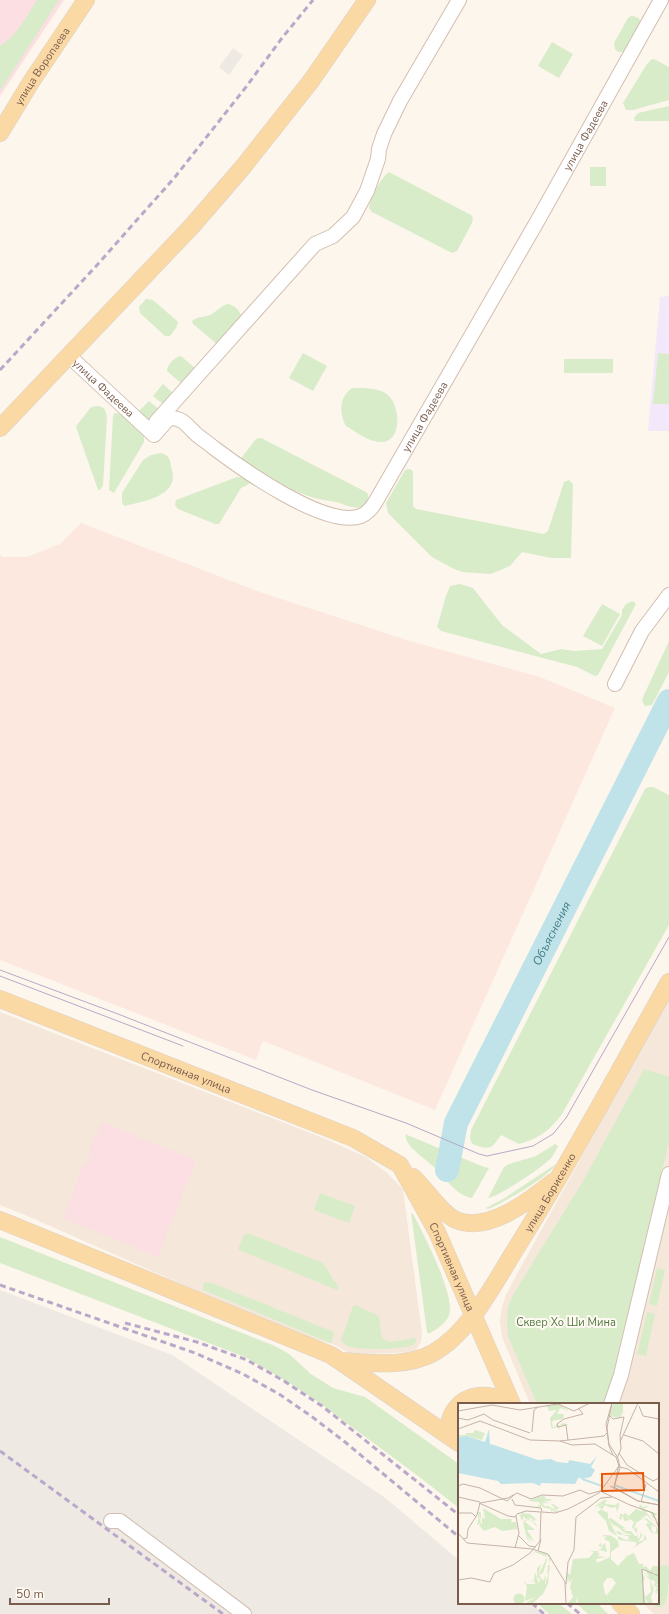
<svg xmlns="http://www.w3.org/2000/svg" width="669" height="1614" viewBox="0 0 669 1614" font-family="'Nunito Sans',sans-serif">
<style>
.residential{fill:#f5e8da}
.commercial{fill:#fde8e0}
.industrial{fill:#efe9e4}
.education{fill:#f3e8fa}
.medical{fill:#fbdfe3}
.green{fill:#d8ecc9}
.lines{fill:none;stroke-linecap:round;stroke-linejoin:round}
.river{stroke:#bfe3e8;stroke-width:24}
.minor-casing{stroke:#d1beb0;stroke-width:16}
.major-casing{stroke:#dad1cd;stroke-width:18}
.minor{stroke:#fff;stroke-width:14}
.major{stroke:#fbd9a5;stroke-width:17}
.tram{stroke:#b9a8c9;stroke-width:1}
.rail{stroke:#b9a8c9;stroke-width:3;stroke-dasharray:6 4;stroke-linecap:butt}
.labels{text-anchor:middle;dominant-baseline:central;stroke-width:4;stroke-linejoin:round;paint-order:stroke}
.street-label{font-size:11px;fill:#7a5c4d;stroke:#fffaf3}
.park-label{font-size:11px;fill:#537a41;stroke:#fffaf3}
.water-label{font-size:12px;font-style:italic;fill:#437c86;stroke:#fffaf3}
.inset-river{fill:none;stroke:#bfe3e8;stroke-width:2}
.inset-road{fill:none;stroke:#c5b3a7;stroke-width:1}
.view{fill:#e8590c;fill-opacity:0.15;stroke:#e8590c;stroke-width:2}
.inset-edge{fill:none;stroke:#7a5c4d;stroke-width:2}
</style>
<rect width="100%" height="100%" fill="#fdf6ec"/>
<!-- residential -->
<g class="residential">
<polygon points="669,999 669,1614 654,1614 643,1603 658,1603 658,1404 530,1404 502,1337 500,1321 502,1307 506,1295 518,1272"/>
<polygon points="0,1012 321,1137 366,1157 387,1173 403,1189 422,1333 421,1342 416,1350 408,1352 395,1353 369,1354 349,1353 335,1345 308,1337 181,1284 32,1218 0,1205"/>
</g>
<!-- commercial -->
<polygon class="commercial" points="81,523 260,592 410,641 540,677 615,708 435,1110 263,1041 256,1060 0,960 0,555 3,557 27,557 60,544"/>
<!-- industrial -->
<g class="industrial">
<polygon points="233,48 243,55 229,75 219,67"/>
<polygon points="0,1290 172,1355 384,1497 459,1560 459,1603 532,1603 544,1614 0,1614"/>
</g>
<!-- education -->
<polygon class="education" points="669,296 669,431 648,431 660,297"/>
<!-- medical -->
<g class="medical">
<polygon points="0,0 64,0 0,96"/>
<polygon points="102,1122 196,1160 158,1257 63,1218 84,1163 88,1164 91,1155 87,1154"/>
</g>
<!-- green -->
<g class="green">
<path d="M37,0H59L0,91V46C17,36 26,17 37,0Z"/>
<path d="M631,16C636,16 640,18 641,23L625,52H618L615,49L614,43L628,18Z"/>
<polygon points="552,42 573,54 559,78 538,66"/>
<polygon points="652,59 656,60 669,67 669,100 633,110 626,110 623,103 647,64"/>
<polygon points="669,106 669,121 635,121 634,118 638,113"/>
<rect x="590" y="167" width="16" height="19"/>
<path d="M389,172L471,215L473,218L472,223L457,251L452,253L372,212L369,208C370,199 381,177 389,172Z"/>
<polygon points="146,299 153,300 178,322 176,328 170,336 165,336 140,313 139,307"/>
<path d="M227,304C235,305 241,311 242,319L217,344L193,324L192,321C196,317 204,317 210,315C216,312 221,306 227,304Z"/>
<polygon points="303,353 327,366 313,391 289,378"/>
<polygon points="658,353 669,354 669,404 653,404"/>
<path d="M180,356L182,357L195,368L183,385L167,371C167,365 174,358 180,356Z"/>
<rect x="564" y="359" width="49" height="14"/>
<polygon points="163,384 173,393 164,405 153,396"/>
<path d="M352,388C363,388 382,387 390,397C402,412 401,449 374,441C365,439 355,431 346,426C339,413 339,397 352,388Z"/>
<polygon points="149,401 160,410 150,422 138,412"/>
<path d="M97,406C105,406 106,411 107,418L103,485L100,490H98L96,484L76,427C76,426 89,410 90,408C92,407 95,406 97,406Z"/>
<polygon points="115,413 124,414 144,434 144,442 114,493 109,490 113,416"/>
<path d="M261,438L366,492L368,494C371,517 346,505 336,502C332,501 328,501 324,500C316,499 308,496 300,493C280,486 261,474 243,463L242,457L256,439Z"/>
<path d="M161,453C168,455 170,458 171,466C172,470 173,474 173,478C171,498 140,502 124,506L122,502V493L143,460L151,455Z"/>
<polygon points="408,469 412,470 413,473 413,506 416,509 544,534 548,531 564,482 569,480 573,484 571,558 552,558 522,552 510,566 491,574 462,572 452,568 432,557 388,513 386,503 405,470"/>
<polygon points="237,477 247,478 250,482 249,484 241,488 219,524 215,524 178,509 175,505 176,500"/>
<polygon points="460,584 473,588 502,625 541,654 561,649 575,651 602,649 622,615 622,610 626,604 633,601 636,604 598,675 595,676 577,667 441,631 437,627 446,596 450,586"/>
<polygon points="602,604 620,614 602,646 583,636"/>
<polygon points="669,641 669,672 652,705 645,706 642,701 644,695"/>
<path d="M649,787H653L669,795V925L562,1114C549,1131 540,1138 519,1144L501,1135C491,1150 490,1150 472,1144L470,1138L471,1130L645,789Z"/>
<polygon points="644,1069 669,1077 669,1142 606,1404 537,1404 508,1336 507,1321 508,1307 513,1295 583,1181"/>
<path d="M405,1134L484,1167L489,1168L472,1198C456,1195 447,1180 436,1169C428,1161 417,1154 410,1146C407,1142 406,1139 405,1134Z"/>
<path d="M555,1144L558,1146C556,1150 554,1154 552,1157C542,1168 501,1195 488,1198L504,1167L509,1164L536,1156Z"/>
<path d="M556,1164C549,1177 503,1203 488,1209L486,1208L503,1199Z"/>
<polygon points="320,1193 355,1206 349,1223 314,1210"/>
<path d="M411,1213L413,1214C423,1233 456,1296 449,1315C446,1324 436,1329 429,1334L427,1332Z"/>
<polygon points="248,1233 323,1263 339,1288 337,1290 239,1250 238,1249 244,1235"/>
<polygon points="0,1237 275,1346 289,1354 311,1374 333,1388 365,1397 459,1464 459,1508 422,1479 317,1401 291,1384 245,1357 0,1263"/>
<polygon points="657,1268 665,1270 657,1306 649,1304"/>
<polygon points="204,1282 212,1283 334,1332 332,1342 330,1343 203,1290 203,1285"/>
<path d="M355,1305L373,1313L379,1317L381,1334L383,1339L390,1342L414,1338L416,1339C416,1341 416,1342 414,1344C406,1350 361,1350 351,1347C347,1346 343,1344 341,1340L353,1306Z"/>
<polygon points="647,1312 655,1314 646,1356 637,1354"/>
<path d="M658,1565L669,1566C669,1578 669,1600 662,1607H656L652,1603H658Z"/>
<polygon points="537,1603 558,1603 572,1614 549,1614"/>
<polygon points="576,1603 597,1603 608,1614 588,1614"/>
</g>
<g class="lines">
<!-- river -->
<path class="river" id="s1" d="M447,1170L456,1123L669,701"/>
<!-- minor casing -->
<g class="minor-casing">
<g id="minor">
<path id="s2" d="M69,356L154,435L169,418C183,417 188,427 197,435C202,439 208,443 214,448C242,469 326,529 361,516C368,513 372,508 376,501L538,220L661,0"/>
<polyline points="156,422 315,244 333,236 353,217 367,191 378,159 379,149 384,134 400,101 459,0"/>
<polyline points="615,684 642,631 669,595"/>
<polyline points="611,1404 621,1375 669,1174"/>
<polyline points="111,1521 120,1521 244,1614"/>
</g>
</g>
<!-- major casing -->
<g class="major-casing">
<g id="major">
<path id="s3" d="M0,133L31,82L86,0"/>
<polyline points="0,428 192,226 243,167 311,81 367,0"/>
<path id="s4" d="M0,999L353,1138L400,1165L437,1232L512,1404"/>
<path d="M413,1177C427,1190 438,1210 454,1219C486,1235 529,1201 553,1182"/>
<polyline points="0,1220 331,1355 459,1443"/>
<path id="s5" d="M341,1361C371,1363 405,1368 433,1353C471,1332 497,1278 520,1242C573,1157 620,1069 669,982"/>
<path d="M460,1404C474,1391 496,1395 510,1404"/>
<path d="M450,1436C448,1423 450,1414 459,1405"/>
<polyline points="620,1603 631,1614"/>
</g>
</g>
<!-- minor -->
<use href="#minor" class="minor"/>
<!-- major -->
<use href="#major" class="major"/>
<!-- tram -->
<g class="tram">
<polyline points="0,970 118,1014 312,1090 406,1123 479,1154 487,1156 533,1146 553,1134 566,1118 669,937"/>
<polyline points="0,976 183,1046"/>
</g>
<!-- rail -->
<g class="rail">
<polyline points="0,370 98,264 175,177 246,87 282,38 313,0"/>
<polyline points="0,1285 195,1353 243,1374 279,1394 311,1416 345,1442 459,1537"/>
<polyline points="125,1323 197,1342 247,1360 284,1381 322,1406 459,1515"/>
<polyline points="0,1451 223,1614"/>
<polyline points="532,1603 544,1614"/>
<polyline points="567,1603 580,1614"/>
</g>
</g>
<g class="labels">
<!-- street labels -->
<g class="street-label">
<text stroke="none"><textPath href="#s3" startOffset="79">улица Воропаева</textPath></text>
<text stroke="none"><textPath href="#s2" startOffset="803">улица Фадеева</textPath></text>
<text stroke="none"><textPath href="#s2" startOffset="47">улица Фадеева</textPath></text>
<text stroke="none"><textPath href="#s2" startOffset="479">улица Фадеева</textPath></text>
<text stroke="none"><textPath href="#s4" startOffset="200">Спортивная улица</textPath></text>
<text stroke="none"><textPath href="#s5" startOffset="294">улица Борисенко</textPath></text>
<text stroke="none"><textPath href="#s4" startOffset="548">Спортивная улица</textPath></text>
</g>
<!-- park labels -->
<g class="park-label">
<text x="566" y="1322">Сквер Хо Ши Мина</text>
</g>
<!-- water labels -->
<g class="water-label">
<text stroke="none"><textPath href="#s1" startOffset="260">Объяснения</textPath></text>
</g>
</g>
<!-- overview -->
<g transform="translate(458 1403)">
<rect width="201" height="201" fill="#fdf6ec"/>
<path d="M155,0H165V9L162,15L152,13ZM100,1L111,8L102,5L99,11H106L105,16L94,18L95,25L100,20L99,23L105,20L112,22H101L102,26L98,24L95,26L93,24L92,15L99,7L91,8L89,3ZM17,27L27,30L24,37L9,33L0,34V32H9L7,30H15ZM84,93L92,94L85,93L88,95L86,96H95L90,97L95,98H84L92,100H85L86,103H90L95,106L97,105L93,101H95L101,105L96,108L102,107L98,109H95L98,105L93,109V106L84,104L85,100L83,104L78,103L82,102L81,99L70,98ZM146,97L152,98H148L147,101L158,102L160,99L162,103L159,102L161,104L159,109L158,104L153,105L147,102L144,107L150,110V116L153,115L167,125H162L168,126L166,128H173L177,133L180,132L174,124L176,119L167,112L172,117L166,118L165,113L163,117L166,120L158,112L162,115V111H165L163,115L167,110L171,113L178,106L186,109L181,105L182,101L186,105L187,103L184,102L188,103H190L186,106L200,111L196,113L201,118L195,115L192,109H188L198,122L189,112L182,116L188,115L199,124L201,131L194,130L192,128L190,124L196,130L198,129V124L193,122L194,128L188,122L189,120L192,121L186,115L178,120L176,126L179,124V130L183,126L179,130L180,132L179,134L181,136L183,129L184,133L180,139L186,137V131L189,136L177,144L173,145L178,143V139L160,137V133L168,137L174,136H170L171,133H168L164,131L162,132L158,129L160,128L167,132H174L167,130L157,122L156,123L151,117L159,133L151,128L148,118L139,109L144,106L140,104L146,101L136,104ZM25,105L43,116H54L53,119H58L60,128L59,126L44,128L37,124L26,128L21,122L23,120L19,122L20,118L17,122L21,116L20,115V109H22L23,110V117L20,110L24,123V114L27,116ZM65,110L72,111L78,116L76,118L80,124L72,117L66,118L77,127H69L76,138L68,133L75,140L69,136L65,119L67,117L71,116L73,117L76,120H77L73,115L67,116L66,113L64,118L62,113L65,111L59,113ZM145,132H150L154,133L160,138L161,143L153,149V156L160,163L169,153L176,150L181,161H185V164L188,163L192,168L195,163H201V182L197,180L200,183L199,191L197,189L199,184L196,183L197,178L192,177L196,186L193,194L195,201H190L187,194L193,189L192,177L184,168L192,175L187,167L196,172L198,169L194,171L184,165V171L187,174L185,181L188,201H120L119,193L118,201H109L115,194L112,184L114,176L111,180L110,174L108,188L109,169L112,172L115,156L131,155L136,149L131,148H140L145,144L141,143L142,139L144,143L147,140L149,149L142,147L139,149L142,151L139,153L148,154L138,156L139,160L152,154V139L144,135L146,136L150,132L146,134ZM149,175H154L158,180L149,192L147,191L145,181ZM77,148L88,151L92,153L93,155L91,161V154L88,152L89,154V157L85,170L81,172L85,178L88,171L87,182L91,169L89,171L90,162H92L90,181L85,191L74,201H66L78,194L67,198L69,183L65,177L69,181H77L76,178L70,179L76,177L77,169L81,181L82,176L79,174V164L81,165V163L83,161L80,173L89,154L77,149L70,155ZM55.5 196a5.5 5.5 0 1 1 11 0a5.5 5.5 0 1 1-11 0Z" fill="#d8ecc9" fill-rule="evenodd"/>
<path d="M31,26L32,43L33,41L80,57L93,56L99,59L110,60L111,57L132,61L139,53L133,64L137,67L133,74L123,76L121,74L117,81L83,80L82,83L75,80L43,81L40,78L0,70V34L9,33L27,39Z" fill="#bfe3e8"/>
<path class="inset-river" d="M124,76L144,83M156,82L201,98"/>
<path class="inset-road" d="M154,0L148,21L151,43L155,52M154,0L149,25L151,41L160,55L162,65L156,84L180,98L201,102M181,3L185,13L201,16M0,8L34,2L62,7L100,1L116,8L132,0M151,12L155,16L166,14M0,15L10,17L26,11L35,17L72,30M100,24L99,21L106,16L125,11L121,6M100,24L108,22L110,37M0,26L22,18L72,37L102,38L146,33L149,30M74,29L76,7L80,4M166,32L185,38L201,51M162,39L180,0M161,50L169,62L195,78L201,75M159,55L163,46L162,32L166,14M162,64L170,66L201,89M0,83L5,81L22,85L49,98L56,92M152,83L180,98L201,102M156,85L161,61M0,94L22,99M54,96L57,102L83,105L84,109M183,99L188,81M21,100L50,113L57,114L59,111M172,102L195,110L201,125M84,109L97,110L110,106L141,90L161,63L158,54L137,41L114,42L102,38M0,110H14L18,114M59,111L68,108L83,109M0,130L9,140L74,146L90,151L107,179L108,201M60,132L71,143L78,144M5,136L9,135L10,126L19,112L22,100L50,95L59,90L73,96L84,92L105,93L122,87L131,91L142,88L172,102M57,145L61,130L58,113M80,148L83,136M0,177L13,175L32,179L36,170L55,162L72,150L82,138L83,109M108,181L110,159L116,147L118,114L143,95L154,94M186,201L184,166L201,173"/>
<path class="view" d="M185,70L186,87L144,88V71Z"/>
<rect width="201" height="201" class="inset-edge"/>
</g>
<!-- scale -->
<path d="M10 1598v6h99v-6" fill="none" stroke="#7a5c4d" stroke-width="2"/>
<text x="16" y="1598" font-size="12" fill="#7a5c4d" stroke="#fffaf3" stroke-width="3" paint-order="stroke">50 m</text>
</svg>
